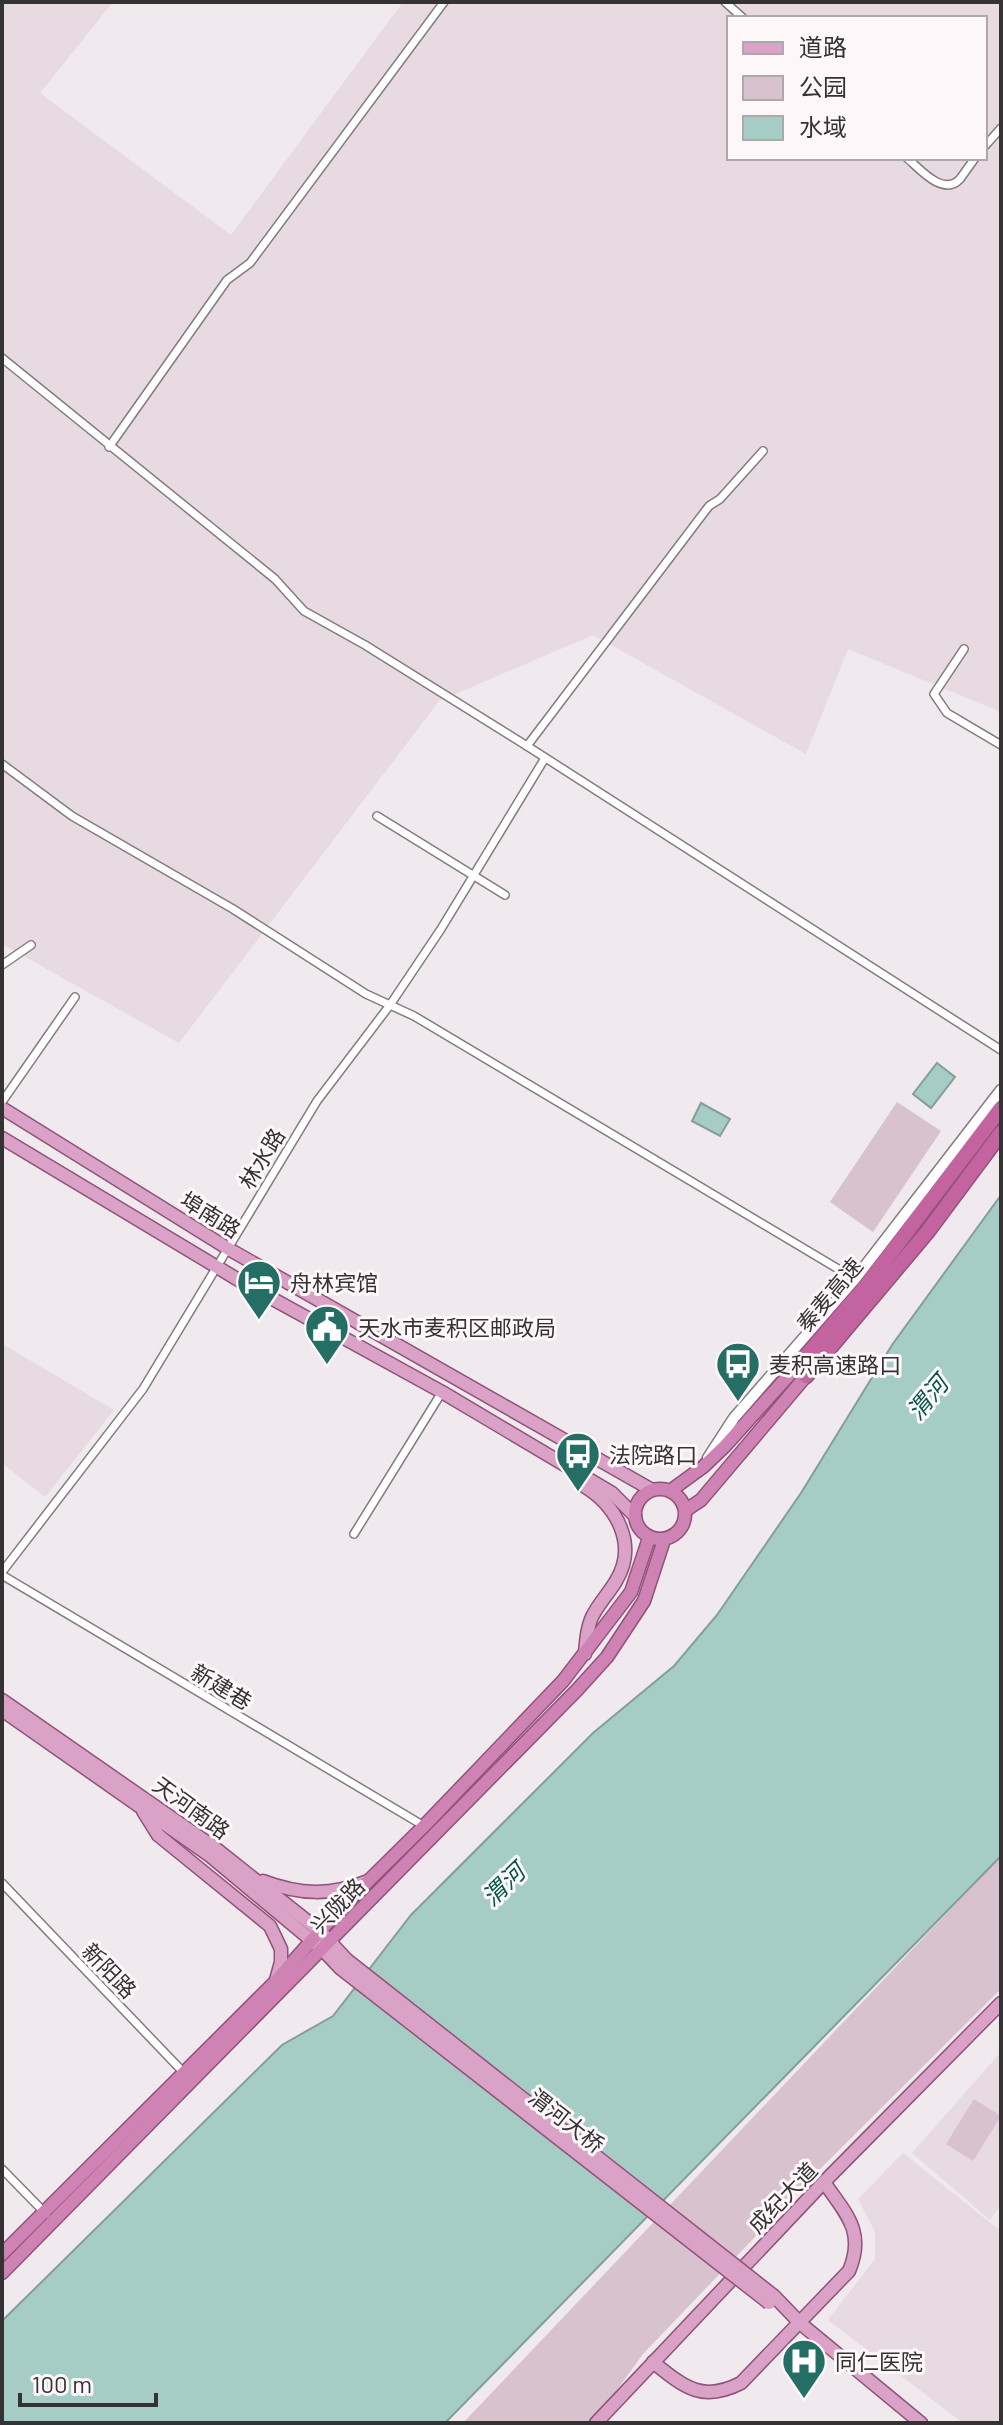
<svg xmlns="http://www.w3.org/2000/svg" width="1003" height="2425" viewBox="0 0 1003 2425" font-family="Barlow,'Noto Sans SC',sans-serif">
<style>
.built{fill:#e7dae1;fill-rule:evenodd}
.green{fill:#d7c2ce}
.water{fill:#a6ccc6;stroke:#849e9a;stroke-width:2}
.lines{fill:none;stroke-linecap:round;stroke-linejoin:round}
.minor-casing{stroke:#827c7f;stroke-width:10}
.secondary-casing{stroke:#827c7f;stroke-width:13}
.primary-casing{stroke:#91527a;stroke-width:15}
.trunk-casing{stroke:#91527a;stroke-width:15}
.motorway-casing{stroke:#91527a;stroke-width:17}
.minor{stroke:#fff;stroke-width:7}
.secondary{stroke:#fff;stroke-width:10}
.primary{stroke:#dba2c7;stroke-width:12}
.trunk{stroke:#cf83b4;stroke-width:12}
.motorway{stroke:#c364a1;stroke-width:14}
.primary-bridge-casing{stroke:#91527a;stroke-width:15;stroke-linecap:butt}
.primary-bridge{stroke:#dba2c7;stroke-width:12}
.labels{text-anchor:middle;dominant-baseline:central;stroke-width:6;stroke-linejoin:round;paint-order:stroke}
.street-label{font-size:22px;fill:#343233;stroke:#fdf7fa}
.poi-label{font-size:22px;fill:#343233;stroke:#fdf7fa;text-anchor:start}
.water-label{font-size:24px;font-style:italic;fill:#05574f;stroke:#fdf7fa}
</style>
<rect width="100%" height="100%" fill="#f0e9ed"/>
<!-- built -->
<g class="built">
<path d="M2,2H113L40,93L231,235L403,2H1001V712L848,649L806,754L593,635L439,701L179,1043L2,944ZM729,18H985V158H729Z"/>
<polygon points="4,1345 114,1410 45,1497 2,1463"/>
<polygon points="1001,2052 1001,2204 990,2220 912,2153"/>
<polygon points="903,2153 998,2229 1001,2225 1001,2423 963,2423 828,2320 875,2259 875,2232 858,2199"/>
</g>
<!-- green -->
<g class="green">
<polygon points="897,1102 941,1131 873,1232 830,1202"/>
<polygon points="1001,1856 1001,1989 817,2172 643,2354 593,2423 463,2423"/>
<polygon points="974,2099 1001,2116 973,2161 946,2144"/>
</g>
<!-- water -->
<g class="water">
<polygon points="937,1063 955,1077 931,1108 913,1094"/>
<polygon points="701,1103 730,1119 720,1136 692,1121"/>
<polygon points="1001,1195 1001,1856 445,2423 2,2423 2,2321 282,2045 333,2016 411,1915 593,1733 674,1666 717,1615 801,1493 892,1345"/>
</g>
<g class="lines">
<!-- minor casing -->
<g class="minor-casing">
<g id="minor">
<polyline points="725,2 743,18"/>
<polyline points="985,146 1001,128"/>
<path d="M907,158C920,169 943,197 960,179C965,172 970,165 975,158"/>
<polyline points="2,358 275,579 304,611 365,645 527,746 1001,1050"/>
<polyline points="109,447 227,280 250,263 444,2"/>
<polyline points="964,649 934,694 947,713 1001,745"/>
<polyline points="527,746 709,506 720,499 763,451"/>
<polyline points="2,764 72,816 233,909 366,994 414,1016 855,1279"/>
<polyline points="377,816 505,895"/>
<polyline points="2,965 31,945"/>
<polyline points="2,1102 75,997"/>
<polyline points="354,1534 442,1392"/>
<polyline points="2,1572 143,1389 317,1101 390,1005 441,929 545,758"/>
<polyline points="2,1575 424,1826"/>
<polyline points="2,1883 186,2075"/>
<polyline points="2,2169 46,2214"/>
</g>
</g>
<!-- secondary casing -->
<g class="secondary-casing">
<polyline id="secondary" points="708,1458 734,1418 855,1279 1001,1090"/>
</g>
<!-- primary casing -->
<g class="primary-casing">
<g id="primary">
<polyline points="2,1108 227,1248 652,1490"/>
<polyline points="2,1138 242,1282 442,1392 612,1493 635,1516"/>
<path d="M584,1486C617,1506 638,1545 616,1581C609,1593 598,1604 592,1617C587,1628 586,1641 585,1654"/>
<polyline points="2,1700 215,1848 321,1932 347,1960"/>
<polyline points="2,1710 209,1855 323,1950 340,1968"/>
<polyline points="143,1811 158,1835 270,1926 281,1949 281,1962 276,1980"/>
<path d="M263,1881C300,1895 331,1896 368,1881"/>
<polyline points="774,2296 800,2323 921,2423"/>
<path d="M653,2362C684,2387 702,2403 741,2383L849,2271C866,2231 845,2213 824,2182"/>
<polyline points="596,2423 824,2182 1001,2003"/>
</g>
</g>
<!-- trunk casing -->
<g class="trunk-casing">
<g id="trunk">
<circle cx="660" cy="1514" r="25"/>
<polyline points="670,1491 703,1467 725,1446 799,1364"/>
<polyline points="686,1510 701,1500 806,1376"/>
<polyline points="2,2254 275,1982 336,1913 424,1826 563,1681 631,1592 649,1538"/>
<polyline points="2,2273 577,1690 607,1657 644,1601 664,1540"/>
</g>
</g>
<!-- motorway casing -->
<g class="motorway-casing">
<g id="motorway">
<polyline points="799,1364 865,1287 1001,1108"/>
<polyline points="806,1376 928,1231 1001,1133"/>
</g>
</g>
<!-- minor -->
<use href="#minor" class="minor"/>
<!-- secondary -->
<use href="#secondary" class="secondary"/>
<!-- primary -->
<use href="#primary" class="primary"/>
<!-- trunk -->
<use href="#trunk" class="trunk"/>
<!-- motorway -->
<use href="#motorway" class="motorway"/>
<!-- primary-bridge casing -->
<g class="primary-bridge-casing">
<g id="primary-bridge">
<polyline points="347,1960 774,2296"/>
<polyline points="340,1968 769,2303"/>
</g>
</g>
<!-- primary-bridge -->
<use href="#primary-bridge" class="primary-bridge"/>
</g>
<!-- icons -->
<defs>
<g id="hotel-pin" transform="scale(2.3)"><path d="M0 17L-7.5 6A9.5 9.5 0 1 1 7.5 6Z" fill="#256e65" stroke="#fdf7fa"/><path d="M-6-4.5h1.5V1H6V5H4.5V3h-9V5H-6ZM-4 0a1.8 1.8 0 1 1 3.6 0ZM.5 0V-2.5h3Q6-2.5 6 0Z" fill="#fff"/></g>
<g id="civic-pin" transform="scale(2.3)"><path d="M0 17L-7.5 6A9.5 9.5 0 1 1 7.5 6Z" fill="#256e65" stroke="#fdf7fa"/><path d="M-.6-6.5H3V-4.5H.6V-3L4-1V1h2V6H-6V1h2V-1L-.6-3ZM-1.2 2.5V6h2.4V2.5Z" fill="#fff"/></g>
<g id="bus-pin" transform="scale(2.3)"><path d="M0 17L-7.5 6A9.5 9.5 0 1 1 7.5 6Z" fill="#256e65" stroke="#fdf7fa"/><path d="M-5-6H5V4H4V6H2V4H-2V6H-4V4H-5ZM-3.5-4V0h7V-4ZM-3.5 1.2v1.5H-2V1.2ZM2 1.2v1.5H3.5V1.2Z" fill="#fff"/></g>
<g id="hospital-pin" transform="scale(2.3)"><path d="M0 17L-7.5 6A9.5 9.5 0 1 1 7.5 6Z" fill="#256e65" stroke="#fdf7fa"/><path d="M-5-5h3v3.5h4V-5h3V5h-3V1.5h-4V5h-3Z" fill="#fff"/></g>
</defs>
<g fill-rule="evenodd">
<use href="#hotel-pin" x="259" y="1282"/>
<use href="#civic-pin" x="327" y="1327"/>
<use href="#bus-pin" x="738" y="1364"/>
<use href="#bus-pin" x="578" y="1454"/>
<use href="#hospital-pin" x="804" y="2361"/>
</g>
<g class="labels">
<!-- street labels -->
<g class="street-label">
<text transform="translate(261 1158) rotate(-59)">林水路</text>
<text transform="translate(211 1214) rotate(32)">埠南路</text>
<text transform="translate(829 1294) rotate(-50)">秦麦高速</text>
<text transform="translate(222 1686) rotate(31)">新建巷</text>
<text transform="translate(192 1807) rotate(36)">天河南路</text>
<text transform="translate(337 1905) rotate(-46)">兴陇路</text>
<text transform="translate(110 1970) rotate(46)">新阳路</text>
<text transform="translate(567 2120) rotate(38)">渭河大桥</text>
<text transform="translate(782 2197) rotate(-46)">成纪大道</text>
</g>
<!-- poi labels -->
<g class="poi-label">
<text x="290" y="1282">舟林宾馆</text>
<text x="358" y="1327">天水市麦积区邮政局</text>
<text x="769" y="1364">麦积高速路口</text>
<text x="609" y="1454">法院路口</text>
<text x="835" y="2361">同仁医院</text>
</g>
<!-- water labels -->
<g class="water-label">
<text transform="translate(927 1397) rotate(-50)">渭河</text>
<text transform="translate(503 1884) rotate(-44)">渭河</text>
</g>
</g>
<!-- border -->
<rect width="1003" height="2425" fill="none" stroke="#343233" stroke-width="8"/>
<!-- legend -->
<rect x="727" y="16" width="260" height="144" fill="#fdf7fa" stroke="#ada8aa" stroke-width="2"/>
<rect x="743" y="42" width="40" height="12" fill="#dba2c7" stroke="#ada8aa" stroke-width="2"/>
<text x="799" y="56" font-size="24" fill="#343233">道路</text>
<rect x="743" y="76" width="40" height="24" fill="#d7c2ce" stroke="#ada8aa" stroke-width="2"/>
<text x="799" y="96" font-size="24" fill="#343233">公园</text>
<rect x="743" y="116" width="40" height="24" fill="#a6ccc6" stroke="#ada8aa" stroke-width="2"/>
<text x="799" y="136" font-size="24" fill="#343233">水域</text>
<!-- scale -->
<path d="M20 2393v12h136v-12" fill="none" stroke="#343233" stroke-width="4"/>
<text x="32" y="2393" font-size="24" fill="#343233" stroke="#fdf7fa" stroke-width="6" paint-order="stroke">100 m</text>
</svg>
